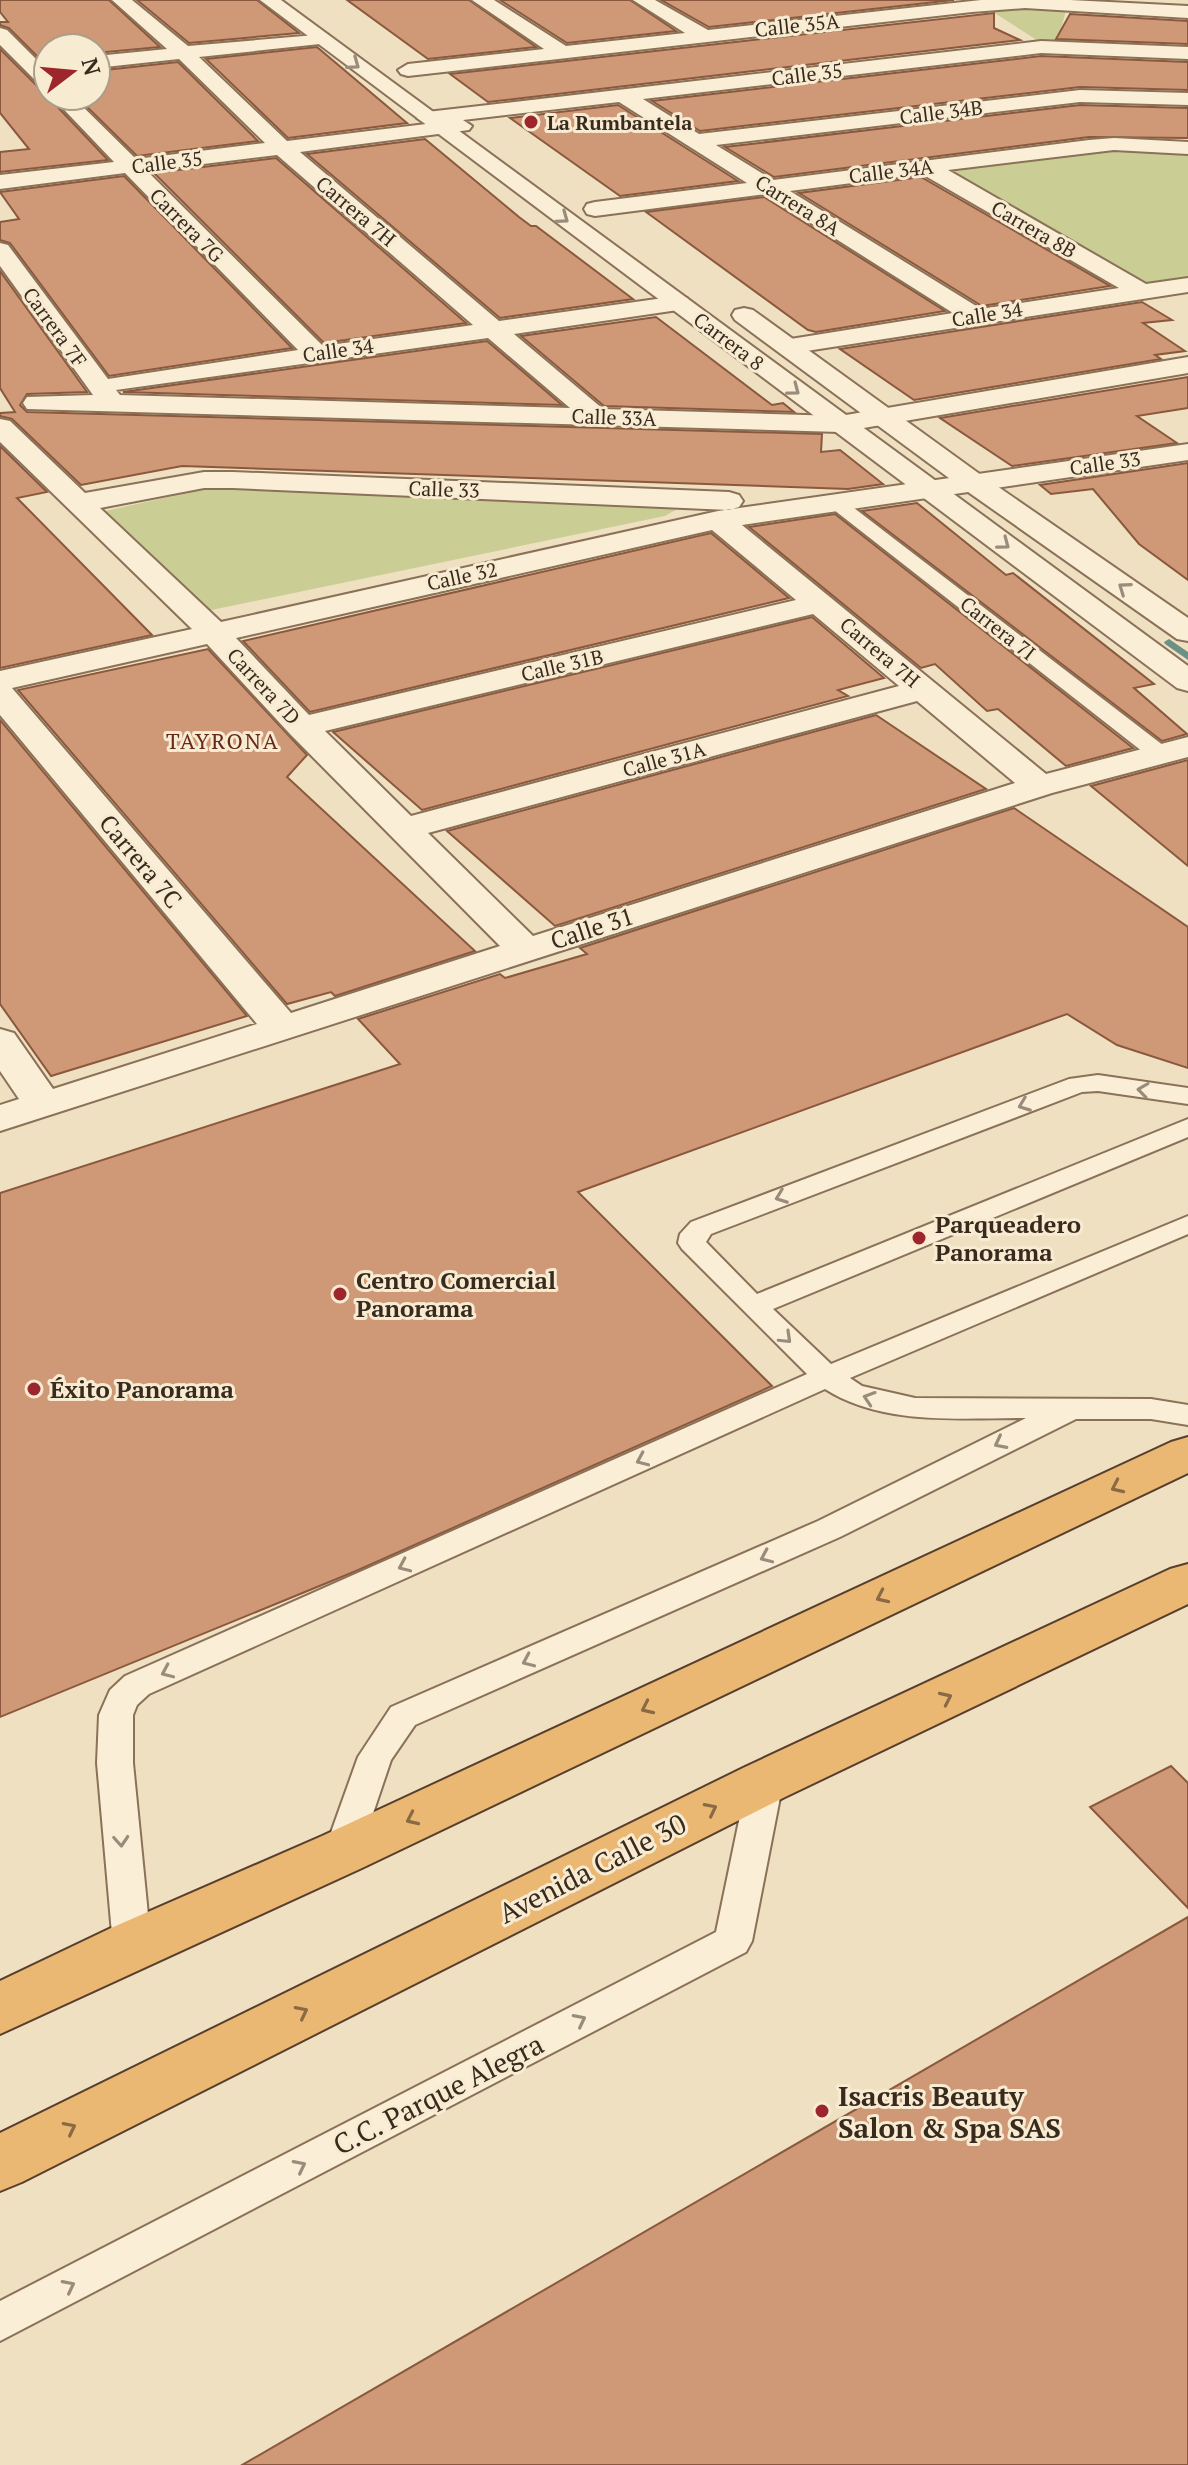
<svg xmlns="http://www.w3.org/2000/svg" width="1188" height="2465" viewBox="0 0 1188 2465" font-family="'PT Serif',serif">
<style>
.green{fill:#cace95}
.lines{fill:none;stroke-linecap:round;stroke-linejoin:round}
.stream{fill:#6b9186;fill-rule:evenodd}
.building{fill:#cf9876;stroke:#8a593d;stroke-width:2}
.service-casing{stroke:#8a7158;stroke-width:4}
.minor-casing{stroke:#8a7158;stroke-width:4}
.tertiary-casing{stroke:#8a7158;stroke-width:4}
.trunk-casing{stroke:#583f2d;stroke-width:4}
.service{fill:#faeed6;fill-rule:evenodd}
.minor{fill:#faeed6;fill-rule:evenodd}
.tertiary{fill:#faeed6;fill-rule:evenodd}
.trunk{fill:#ebb874;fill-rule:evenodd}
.oneway{stroke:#9a8c7a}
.oneway2{stroke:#896a44}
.poi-dot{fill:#9c262b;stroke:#f7ebd2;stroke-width:3}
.labels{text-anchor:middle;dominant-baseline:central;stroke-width:6;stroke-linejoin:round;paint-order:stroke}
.far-street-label{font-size:20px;fill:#392a1d;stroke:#f7ebd2}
.far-poi-label{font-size:20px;font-weight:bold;fill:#392a1d;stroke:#f7ebd2;text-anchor:start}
.far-neighbourhood-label{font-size:22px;letter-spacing:2px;fill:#68281b;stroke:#f7ebd2}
.street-label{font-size:24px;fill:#392a1d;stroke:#f7ebd2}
.poi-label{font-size:24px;font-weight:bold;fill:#392a1d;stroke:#f7ebd2;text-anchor:start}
.near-street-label{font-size:28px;fill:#392a1d;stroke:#f7ebd2}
.near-poi-label{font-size:28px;font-weight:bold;fill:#392a1d;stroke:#f7ebd2;text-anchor:start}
</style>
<rect width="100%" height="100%" fill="#f0e0c2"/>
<!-- green -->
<g class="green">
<polygon points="1019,8 1066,10 1057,45 1046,46 990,10"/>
<polygon points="1112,149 1188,153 1188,280 1147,283 947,170"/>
<polygon points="210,488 679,508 665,516 207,611 105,511"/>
</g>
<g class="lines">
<!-- stream -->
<polygon class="stream" points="1169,639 1188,652 1188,660 1165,644 1164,642"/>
</g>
<!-- building -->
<g class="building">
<polygon points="0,0 109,0 160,47 96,53 96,48 48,48 48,67 9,28 0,25 0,22 8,22 0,12"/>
<polygon points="137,0 257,0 299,33 189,43"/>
<polygon points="347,0 469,0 536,47 428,59"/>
<polygon points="500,0 630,0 676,31 567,43"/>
<polygon points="661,0 954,0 709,27"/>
<polygon points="994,13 994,28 1020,40 488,102 450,74"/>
<polygon points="1070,14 1188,21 1188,44 1056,39"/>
<polygon points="317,47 407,123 288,138 206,59"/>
<polygon points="0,49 39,88 48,91 49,98 108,160 0,172 0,152 29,149 0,113"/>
<polygon points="1041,56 1188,62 1188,90 1080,87 700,131 652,101"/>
<polygon points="178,62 258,141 137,156 76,96 96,96 96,71"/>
<polygon points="618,105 738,181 620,196 510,118"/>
<polygon points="1080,105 1188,108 1188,138 1089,137 774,177 725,147"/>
<polygon points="425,139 519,217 531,226 536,226 633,299 500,318 307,154"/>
<polygon points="276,158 466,323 324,343 154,173"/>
<polygon points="124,176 292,348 109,376 10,243 0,240 0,222 19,219 0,192"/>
<polygon points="921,177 1110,286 982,306 799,193"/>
<polygon points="764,197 945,311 816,332 808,330 646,212"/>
<polygon points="0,271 87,392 27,394 20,405 27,412 822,434 821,452 840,450 883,484 848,489 182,466 81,485 12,419 0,416 0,413 15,412 0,388"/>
<polygon points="1142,302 1172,320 1143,323 1185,351 1155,355 1161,359 914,400 840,349"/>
<polygon points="656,317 772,405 783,403 794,412 604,406 521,336"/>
<polygon points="487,341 562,405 123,392"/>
<polygon points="1188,377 1188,408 1137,416 1177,443 1012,466 940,418"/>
<polygon points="0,446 47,492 17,498 152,635 0,668"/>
<polygon points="1188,463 1188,580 1139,544 1093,489 1051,494 1040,485"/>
<polygon points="917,503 1006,575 1013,573 1154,684 1134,688 1187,734 1162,741 862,511"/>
<polygon points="835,514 1133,748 1066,766 998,709 987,711 935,664 921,668 749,527"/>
<polygon points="711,533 789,598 310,712 243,641"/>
<polygon points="812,617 884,678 838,690 848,696 422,810 333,732"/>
<polygon points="208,649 307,755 287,777 475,951 335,996 331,992 287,1004 18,690"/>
<polygon points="876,715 986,789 555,926 447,831"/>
<polygon points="0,720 247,1016 51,1076 0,1004"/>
<polygon points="1188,760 1188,866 1091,786"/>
<polygon points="1014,808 1188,927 1188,1068 1117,1045 1067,1014 578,1192 772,1386 356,1571 0,1717 0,1193 400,1064 358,1019 500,974 505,978 587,954 580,948"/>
<polygon points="1171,1766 1188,1783 1188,1908 1090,1807"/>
<polygon points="1188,1917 1188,2465 242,2465"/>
</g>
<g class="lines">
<!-- service casing -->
<g class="service-casing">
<g id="service">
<polygon points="835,497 841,498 1168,749 1171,754 1168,759 1152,759 829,506 826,502"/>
<path d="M1098,1075L1188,1088V1104L1098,1091L1082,1092L711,1234L706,1242L757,1294L1188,1119V1137L773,1309L831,1364L1188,1216V1234L850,1378L862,1386L915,1398L1151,1399L1188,1405V1425L1151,1419H1076L840,1537L415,1725L391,1760L360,1852L355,1862L342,1866L329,1862L324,1852L358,1757L391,1707L818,1521L1026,1418C961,1418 883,1426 825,1389L149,1694L137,1705L133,1715V1763L151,1945L145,1956L132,1960L119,1956L113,1945L97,1763L99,1715L110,1690L125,1676L807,1374L682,1249L678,1243L680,1234L691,1222L1069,1079Z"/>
<polygon points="765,1769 777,1773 783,1782 752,1941 746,1952 0,2341 0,2301 716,1932 747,1782 753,1773"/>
</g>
</g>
<!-- minor casing -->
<g class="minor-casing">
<g id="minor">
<path d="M112,0H132L188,46L327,34L330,38L327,42L320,44L199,57L287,141L426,124L417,118L427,112L1041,41L1188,47V59L1041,53L643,99L699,134L1080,90L1188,93V105L1080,102L716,145L773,180L1089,140L1114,138L1188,142V154L1114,150L948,170L1146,284L1188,278V292L787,354L778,351L774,346L778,341L953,313L765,194L595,216L587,214L584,209L587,204L595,202L747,183L619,102L463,120L472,126L469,130L300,152L499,321L678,296L687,298L690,303L687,308L678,310L514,334L603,409L840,416L1188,357V373L840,432L27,409L23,403L27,397L93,395L0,266V243L8,245L108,379L298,350L125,173L0,189V175L114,162L51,96H72L136,159L265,143L179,59L96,68V56L167,49ZM277,155L473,325L323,346L147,171ZM922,174L1119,288L981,309L790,191ZM488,338L570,408L120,395L116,390Z"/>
<polygon points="472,0 494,0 566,46 685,33 633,0 655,0 708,30 981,0 1070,0 1188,6 1188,18 1025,8 972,12 408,76 401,74 398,70 408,64 544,49"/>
<polygon points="0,28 7,30 48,71 48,88 41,86 0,45"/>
<path d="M0,419L10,421L85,493L204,472H233L729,492L739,495L743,501L739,507L729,510L233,488H204L100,508L221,622L718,511L1188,444V460L742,525L1046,774L1188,737V757L1052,793L0,1131V1105L19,1099L0,1071V1029L14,1033L53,1089L257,1024L0,715V671L192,629L0,442ZM712,530L796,600L309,715L236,638ZM813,614L899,686L411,816L325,731ZM207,644L290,734L500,946L291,1013L12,688ZM917,701L1015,783L533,936L428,833Z"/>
</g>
</g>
<!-- tertiary casing -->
<g class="tertiary-casing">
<g id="tertiary">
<polygon points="260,0 281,0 1188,666 1188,691 1177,688"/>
<polygon points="744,308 753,310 981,475 1188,618 1188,641 1177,639 961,487 735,320 732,315 735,310"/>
</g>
</g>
<!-- trunk casing -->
<g class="trunk-casing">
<g id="trunk">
<polygon points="1188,1437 1188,1473 362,1868 0,2034 0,1981 111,1928 322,1836 1171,1442"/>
<polygon points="1188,1564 1188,1604 785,1797 22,2182 0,2191 0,2133 745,1767 1170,1569"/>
</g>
</g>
<!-- service -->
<use href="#service" class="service"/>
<!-- minor -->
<use href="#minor" class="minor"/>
<!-- tertiary -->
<use href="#tertiary" class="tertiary"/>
<!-- trunk -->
<use href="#trunk" class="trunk"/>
</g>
<!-- one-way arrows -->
<defs><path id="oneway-chevron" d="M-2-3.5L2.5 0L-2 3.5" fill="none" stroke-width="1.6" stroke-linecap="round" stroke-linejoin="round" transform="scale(2)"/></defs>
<g class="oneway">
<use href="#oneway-chevron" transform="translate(354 64) rotate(36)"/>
<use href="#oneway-chevron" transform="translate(563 218) rotate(36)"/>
<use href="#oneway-chevron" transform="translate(794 390) rotate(37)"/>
<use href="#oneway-chevron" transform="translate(1004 544) rotate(37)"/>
<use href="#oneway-chevron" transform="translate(1124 588) rotate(-145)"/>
<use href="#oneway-chevron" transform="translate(1143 1090) rotate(-172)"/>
<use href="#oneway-chevron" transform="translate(1024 1105) rotate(159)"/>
<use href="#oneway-chevron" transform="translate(781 1197) rotate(159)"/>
<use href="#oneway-chevron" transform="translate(786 1338) rotate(44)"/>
<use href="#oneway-chevron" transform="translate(869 1398) rotate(-162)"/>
<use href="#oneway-chevron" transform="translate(1000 1443) rotate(153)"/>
<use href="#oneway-chevron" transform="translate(642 1460) rotate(156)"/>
<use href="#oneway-chevron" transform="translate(766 1557) rotate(156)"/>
<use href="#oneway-chevron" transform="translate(404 1566) rotate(156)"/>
<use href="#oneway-chevron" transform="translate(528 1661) rotate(156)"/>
<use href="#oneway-chevron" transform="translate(167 1672) rotate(156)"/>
<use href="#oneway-chevron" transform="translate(121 1841) rotate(86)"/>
<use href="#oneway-chevron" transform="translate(580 2020) rotate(-27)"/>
<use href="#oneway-chevron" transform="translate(300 2166) rotate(-27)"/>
<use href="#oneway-chevron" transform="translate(69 2286) rotate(-27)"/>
</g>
<g class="oneway2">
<use href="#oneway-chevron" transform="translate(1117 1487) rotate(155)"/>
<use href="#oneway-chevron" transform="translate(882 1597) rotate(155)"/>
<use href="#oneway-chevron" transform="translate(946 1698) rotate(-25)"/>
<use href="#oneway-chevron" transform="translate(647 1708) rotate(155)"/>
<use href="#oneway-chevron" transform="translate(711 1809) rotate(-27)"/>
<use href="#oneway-chevron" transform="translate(412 1819) rotate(155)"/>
<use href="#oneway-chevron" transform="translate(302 2012) rotate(-27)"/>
<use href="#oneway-chevron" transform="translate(70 2128) rotate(-27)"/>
</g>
<!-- markers -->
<g class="poi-dot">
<circle cx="531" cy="122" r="8"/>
<circle cx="919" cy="1238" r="8"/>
<circle cx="340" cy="1294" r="8"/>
<circle cx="34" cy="1389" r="8"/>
<circle cx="822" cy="2111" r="8"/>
</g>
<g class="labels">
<!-- far-street labels -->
<g class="far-street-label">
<text transform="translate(797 25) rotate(-6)">Calle 35A</text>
<text transform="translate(807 74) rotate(-7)">Calle 35</text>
<text transform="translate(941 112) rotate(-7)">Calle 34B</text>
<text transform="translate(167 162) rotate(-7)">Calle 35</text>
<text transform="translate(891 171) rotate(-7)">Calle 34A</text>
<text transform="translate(798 205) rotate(32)">Carrera 8A</text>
<text transform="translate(356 211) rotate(40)">Carrera 7H</text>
<text transform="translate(187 225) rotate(45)">Carrera 7G</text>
<text transform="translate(1034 229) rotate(30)">Carrera 8B</text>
<text transform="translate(987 314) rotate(-9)">Calle 34</text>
<text transform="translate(55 327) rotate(54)">Carrera 7F</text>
<text transform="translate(729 341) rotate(37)">Carrera 8</text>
<text transform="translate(338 350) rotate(-8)">Calle 34</text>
<text transform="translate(614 417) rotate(2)">Calle 33A</text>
<text transform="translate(1105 463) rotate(-8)">Calle 33</text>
<text transform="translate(444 489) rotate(2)">Calle 33</text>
<text transform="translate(462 576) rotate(-12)">Calle 32</text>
<text transform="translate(998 628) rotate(38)">Carrera 7I</text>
<text transform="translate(880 652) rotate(40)">Carrera 7H</text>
<text transform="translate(562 665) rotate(-13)">Calle 31B</text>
<text transform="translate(264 686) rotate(47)">Carrera 7D</text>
<text transform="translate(664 759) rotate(-15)">Calle 31A</text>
</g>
<!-- far-poi labels -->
<g class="far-poi-label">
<text x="547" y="122">La Rumbantela</text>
</g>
<!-- far-neighbourhood labels -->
<g class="far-neighbourhood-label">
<text x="223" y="740">TAYRONA</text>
</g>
<!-- street labels -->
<g class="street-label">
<text transform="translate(141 861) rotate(50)">Carrera 7C</text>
<text transform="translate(592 928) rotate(-18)">Calle 31</text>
</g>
<!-- poi labels -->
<g class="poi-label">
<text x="935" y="1224">Parqueadero<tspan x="935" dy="28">Panorama</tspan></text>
<text x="356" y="1280">Centro Comercial<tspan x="356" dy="28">Panorama</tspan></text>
<text x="50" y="1389">Éxito Panorama</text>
</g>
<!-- near-street labels -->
<g class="near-street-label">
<text transform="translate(592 1868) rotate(-27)">Avenida Calle 30</text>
<text transform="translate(438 2094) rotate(-27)">C.C. Parque Alegra</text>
</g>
<!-- near-poi labels -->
<g class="near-poi-label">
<text x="838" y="2095">Isacris Beauty<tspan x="838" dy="32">Salon &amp; Spa SAS</tspan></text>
</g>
</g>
<!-- north arrow -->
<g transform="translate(72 72) rotate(74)"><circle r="38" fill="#f7ebd2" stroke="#ab9e8a" stroke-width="2"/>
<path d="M0-6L14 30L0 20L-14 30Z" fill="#9c262b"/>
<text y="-12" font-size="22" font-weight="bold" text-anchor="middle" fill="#392a1d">N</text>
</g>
</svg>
